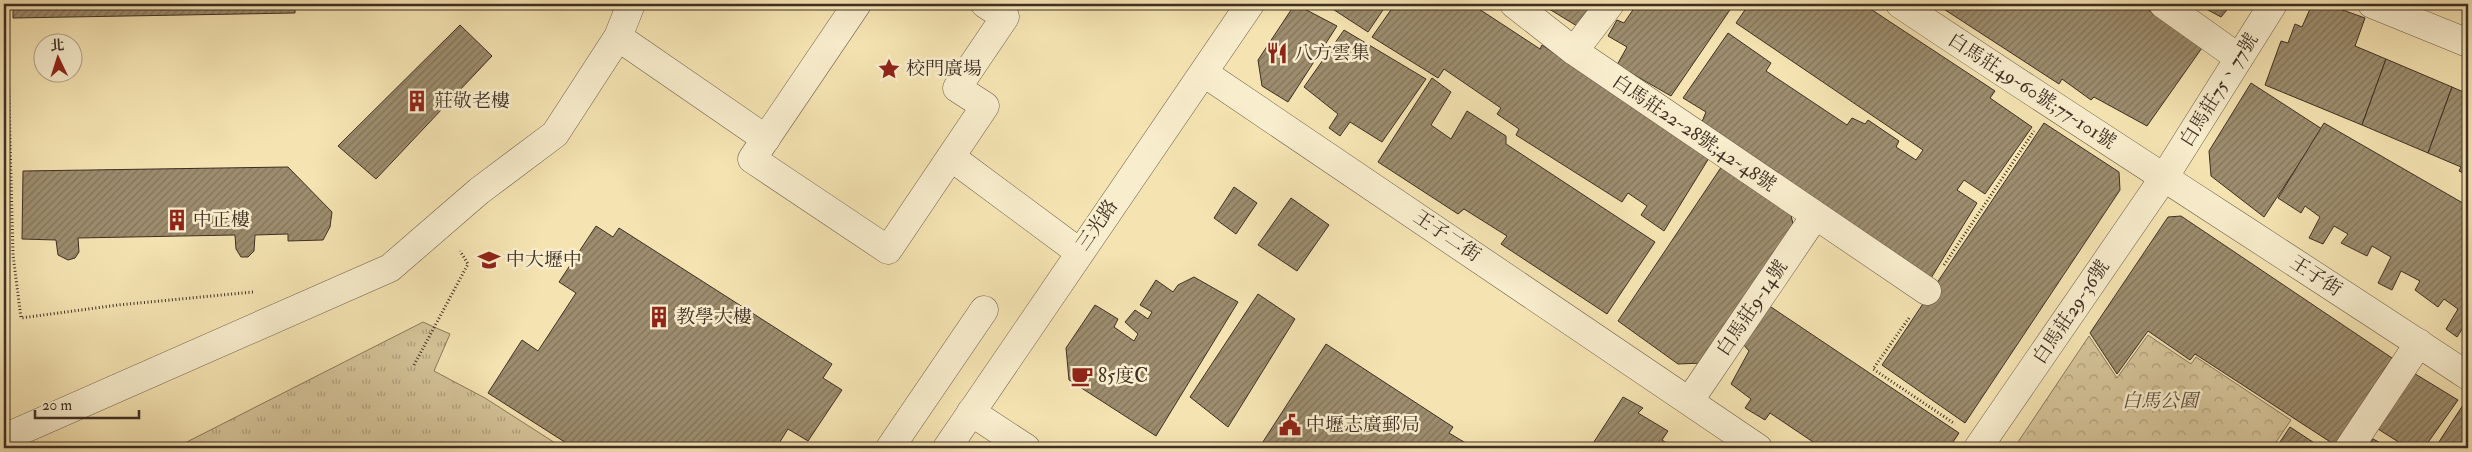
<svg xmlns="http://www.w3.org/2000/svg" width="2472" height="452" viewBox="0 0 2472 452" font-family="'IM FELL Double Pica','Noto Serif TC',serif">
<style>
.grass{fill:url(#grass-tufts);stroke:#8a7a5f}
.park{fill:url(#park-crowns);stroke:#8a7a5f}
.building{fill:url(#building-hatch);stroke:#3e2f24}
.lines{fill:none;stroke-linecap:round;stroke-linejoin:round}
.minor-casing{stroke:#6c5c48;stroke-width:29}
.path{stroke:#3e2f24;stroke-width:3;stroke-dasharray:1 2.5;stroke-linecap:butt}
.minor{stroke:#f8edcd;stroke-width:28}
.labels{text-anchor:middle;dominant-baseline:central;stroke-width:5;stroke-linejoin:round;paint-order:stroke}
.poi-label{font-size:19px;fill:#3e2f24;stroke:#f8edcd;text-anchor:start}
.street-label{font-size:19px;fill:#3e2f24;stroke:#f8edcd}
.park-label{font-size:19px;font-style:italic;fill:#5c4d3c;stroke:#f8edcd}
</style>
<defs>
<pattern id="grass-tufts" width="24" height="20" patternUnits="userSpaceOnUse" patternTransform="scale(1.25)"><rect width="24" height="20" fill="#d6c59a"/><path d="M3 7l-1-3M5 7V3M7 7l1-3M15 17l-1-3M17 17v-4M19 17l1-3" fill="none" stroke="#afa07d"/></pattern>
<pattern id="park-crowns" width="20" height="18" patternUnits="userSpaceOnUse" patternTransform="scale(1.25)"><rect width="20" height="18" fill="#d6c59a"/><path d="M2 6a3 3 0 1 1 6 0M12 15a3 3 0 1 1 6 0" fill="none" stroke="#afa07d"/></pattern>
<pattern id="building-hatch" width="6" height="6" patternUnits="userSpaceOnUse" patternTransform="scale(1.25)"><rect width="6" height="6" fill="#9d8d6e"/><path d="M-1 1l2-2M0 6l6-6M5 7l2-2" fill="none" stroke="#81745a"/></pattern>
</defs>
<rect width="100%" height="100%" fill="#f5e4b2"/>
<filter id="stains"><feTurbulence type="fractalNoise" baseFrequency=".004" numOctaves="4"/><feColorMatrix values="0 0 0 0 .2 0 0 0 0 .09 0 0 0 0 .02 0 0 0 .5 -.17"/></filter>
<radialGradient id="worn" r=".72"><stop offset=".6" stop-color="#630" stop-opacity="0"/><stop offset="1" stop-color="#630" stop-opacity=".3"/></radialGradient>
<!-- grass -->
<polygon class="grass" points="423,322 450,334 434,371 485,398 563,448 175,448"/>
<!-- park -->
<polygon class="park" points="2148,335 2191,364 2196,357 2291,420 2272,448 2014,448 2089,336 2117,378"/>
<!-- building -->
<g class="building">
<polygon points="13,4 295,4 295,13 13,18"/>
<polygon points="1295,4 1337,26 1288,102 1262,86 1258,60"/>
<polygon points="1325,4 1387,4 1368,32"/>
<polygon points="1395,4 1483,4 1479,9 1540,49 1542,45 1709,158 1664,231 1641,215 1647,206 1628,193 1622,202 1516,135 1519,129 1497,114 1501,108 1444,69 1438,78 1372,37"/>
<polygon points="1541,4 1592,4 1577,26"/>
<polygon points="1637,4 1734,4 1671,96 1617,65 1627,47 1608,36 1617,20 1624,23"/>
<polygon points="1749,4 1863,4 1995,91 1990,98 2032,127 1985,194 1964,180 1957,190 1977,203 1931,278 1701,124 1706,112 1683,98 1728,33 1771,63 1766,71 1847,125 1852,118 1865,124 1868,120 1899,141 1896,147 1916,160 1923,150 1736,23"/>
<polygon points="1936,4 2139,4 2204,45 2147,126 2094,97 2091,100 2062,79 2059,84"/>
<polygon points="2197,4 2232,4 2221,17"/>
<polygon points="2326,4 2365,18 2355,46 2386,59 2362,125 2265,85 2281,41 2288,43 2295,24 2302,27 2310,9"/>
<polygon points="460,25 492,56 376,179 338,146"/>
<polygon points="1344,30 1426,79 1382,142 1350,122 1340,136 1329,128 1338,114 1304,87"/>
<polygon points="2386,59 2452,87 2428,153 2362,125"/>
<polygon points="1432,78 1451,92 1431,125 1451,139 1467,111 1506,136 1506,144 1655,242 1607,314 1501,244 1507,236 1464,209 1458,214 1378,162"/>
<polygon points="2251,83 2322,129 2264,217 2211,176 2209,151"/>
<polygon points="2452,87 2468,94 2468,175 2459,171 2461,167 2428,153"/>
<polygon points="2044,123 2119,172 2120,190 1965,423 1882,365"/>
<polygon points="2324,123 2468,206 2468,320 2457,337 2446,329 2458,309 2444,299 2438,307 2415,290 2420,281 2401,271 2392,290 2378,283 2391,257 2372,246 2367,256 2341,243 2348,234 2334,226 2323,244 2309,238 2320,217 2305,206 2301,213 2278,198"/>
<polygon points="1722,166 1790,211 1793,224 1703,363 1678,364 1618,321"/>
<polygon points="288,167 332,212 330,227 323,240 288,241 288,234 255,235 254,251 248,257 241,257 236,249 235,235 78,238 79,252 75,258 68,260 58,255 56,240 22,239 23,171"/>
<polygon points="1234,187 1257,203 1236,234 1214,218"/>
<polygon points="1291,198 1329,225 1297,271 1258,245"/>
<polygon points="2181,216 2392,358 2335,445 2195,354 2190,360 2148,331 2117,374 2090,333 2168,217"/>
<polygon points="596,226 613,237 619,228 832,364 823,378 842,390 808,441 788,429 776,448 574,448 488,393 522,340 538,351 576,293 559,282"/>
<polygon points="1194,277 1238,302 1156,436 1069,380 1066,348 1095,305 1118,319 1114,327 1134,341 1138,334 1125,322 1135,310 1148,319 1152,312 1140,305 1156,280 1173,292 1178,285"/>
<polygon points="1258,294 1295,319 1228,427 1190,397"/>
<polygon points="1768,305 1959,433 1949,448 1822,448 1770,413 1765,420 1745,408 1751,399 1731,384 1749,351 1742,343"/>
<polygon points="1326,344 1453,427 1449,433 1474,448 1259,448"/>
<polygon points="2412,372 2458,400 2424,448 2408,448 2378,429"/>
<polygon points="1623,397 1643,408 1638,413 1668,431 1662,440 1674,448 1590,448"/>
<polygon points="2463,405 2468,409 2468,448 2435,448"/>
<polygon points="2290,427 2322,448 2276,448"/>
<polygon points="2373,439 2390,448 2367,448"/>
</g>
<g class="lines">
<!-- minor casing -->
<g class="minor-casing">
<g id="minor">
<polyline points="857,4 752,159 888,250 985,106 957,88 1005,17 985,4"/>
<polyline points="1514,4 1574,51 1927,291"/>
<path d="M1900,4C2088,130 2279,251 2468,376"/>
<polyline points="2163,4 2239,58"/>
<polyline points="2372,4 2468,43"/>
<polyline points="618,37 766,139"/>
<polyline points="1574,51 1610,4"/>
<polyline points="1204,73 1758,448"/>
<polyline points="951,157 1079,252"/>
<polyline points="1690,400 1815,216"/>
<polyline points="971,412 1026,448"/>
<polyline points="4,438 390,268 479,191 555,134 618,37 631,4"/>
<polyline points="890,448 984,310"/>
<polyline points="947,448 1250,4"/>
<polyline points="1978,448 2165,176 2273,4"/>
<polyline points="2349,448 2419,343"/>
</g>
</g>
<!-- path -->
<g class="path">
<polyline points="4,16 7,26 13,255 21,318 118,305 253,292"/>
<polyline points="1944,265 2034,131"/>
<polyline points="1909,318 1873,369 1955,424"/>
<polyline points="414,365 468,264 460,251"/>
</g>
<!-- minor -->
<use href="#minor" class="minor"/>
</g>
<!-- icons -->
<defs>
<g id="restaurant-bare" transform="scale(1.725)"><path d="M-5-6h1v4h1v-4h1v4h1v-4h1v5L-1.5 .5V6h-2V.5L-5-1ZM5-6V6H3V1.5H1.5Q1.5-4 5-6Z" fill="#8f2418" stroke="#f8edcd" stroke-width="2.5" paint-order="stroke"/></g>
<g id="sight-bare" transform="scale(1.725)"><path d="M0-6L1.8-2.2L6-1.7L2.9 1.2L3.7 5.4L0 3.3L-3.7 5.4L-2.9 1.2L-6-1.7L-1.8-2.2Z" fill="#8f2418" stroke="#f8edcd" stroke-width="2.5" paint-order="stroke"/></g>
<g id="building-bare" transform="scale(1.725)"><path d="M-4-6H4V6H1V3H-1V6H-4ZM-2.5-4.3h1.7v1.8h-1.7ZM.8-4.3h1.7v1.8H.8ZM-2.5-1h1.7V.8h-1.7ZM.8-1h1.7V.8H.8Z" fill="#8f2418" stroke="#f8edcd" stroke-width="2.5" paint-order="stroke"/></g>
<g id="school-bare" transform="scale(1.725)"><path d="M0-5L7-2L0 1L-7-2ZM-4 1L0 2.5L4 1V4Q0 6-4 4Z" fill="#8f2418" stroke="#f8edcd" stroke-width="2.5" paint-order="stroke"/></g>
<g id="cafe-bare" transform="scale(1.725)"><path d="M-5.5-4.5H6V0H3Q3 3.5 0 3.5H-2.5Q-5.5 3.5-5.5 0ZM3-3.2v2h1.7v-2ZM-6 4.5H4V6H-6Z" fill="#8f2418" stroke="#f8edcd" stroke-width="2.5" paint-order="stroke"/></g>
<g id="civic-bare" transform="scale(1.725)"><path d="M-.6-6.5H3V-4.5H.6V-3L4-1V1h2V6H-6V1h2V-1L-.6-3ZM-1.2 2.5V6h2.4V2.5Z" fill="#8f2418" stroke="#f8edcd" stroke-width="2.5" paint-order="stroke"/></g>
</defs>
<g fill-rule="evenodd">
<use href="#restaurant-bare" x="1277" y="53"/>
<use href="#sight-bare" x="889" y="69"/>
<use href="#building-bare" x="417" y="101"/>
<use href="#building-bare" x="177" y="220"/>
<use href="#school-bare" x="489" y="260"/>
<use href="#building-bare" x="659" y="317"/>
<use href="#cafe-bare" x="1082" y="376"/>
<use href="#civic-bare" x="1290" y="425"/>
</g>
<g class="labels">
<!-- poi labels -->
<g class="poi-label">
<text x="1294" y="53">八方雲集</text>
<text x="906" y="69">校門廣場</text>
<text x="434" y="101">莊敬老樓</text>
<text x="193" y="220">中正樓</text>
<text x="506" y="260">中大壢中</text>
<text x="676" y="317">教學大樓</text>
<text x="1098" y="376">85度C</text>
<text x="1306" y="425">中壢志廣郵局</text>
</g>
<!-- street labels -->
<g class="street-label">
<text transform="translate(2219 90) rotate(-58)">白馬莊75、77號</text>
<text transform="translate(2032 91) rotate(33)">白馬莊49~60號;77~101號</text>
<text transform="translate(1694 133) rotate(34)">白馬莊22~28號;42~48號</text>
<text transform="translate(1097 225) rotate(-55)">三光路</text>
<text transform="translate(1447 236) rotate(34)">王子二街</text>
<text transform="translate(2316 276) rotate(33)">王子街</text>
<text transform="translate(1752 308) rotate(-56)">白馬莊9~14號</text>
<text transform="translate(2071 312) rotate(-56)">白馬莊29~36號</text>
</g>
<!-- park labels -->
<g class="park-label">
<text x="2160" y="401">白馬公園</text>
</g>
</g>
<!-- margin -->
<rect width="2472" height="452" fill="none" stroke="#f5e4b2" stroke-width="20"/>
<rect x="5" y="5" width="2462" height="442" fill="none" stroke="#3e2f24" stroke-width="2.5"/>
<rect x="10" y="10" width="2452" height="432" fill="none" stroke="#3e2f24"/>
<!-- north arrow -->
<g transform="translate(58 58) rotate(356)"><circle r="24" fill="#f8edcd" stroke="#aea189"/>
<path d="M0-4L9 19L0 12L-9 19Z" fill="#8f2418"/>
<text y="-8" font-size="14" font-weight="bold" text-anchor="middle" fill="#3e2f24">北</text>
</g>
<!-- scale -->
<path d="M35 410v8h104v-8" fill="none" stroke="#3e2f24" stroke-width="2.5"/>
<text x="42" y="410" font-size="15" fill="#3e2f24" stroke="#f8edcd" stroke-width="4" paint-order="stroke">20 m</text>
<rect width="100%" height="100%" filter="url(#stains)"/>
<rect width="100%" height="100%" fill="url(#worn)"/>
</svg>
